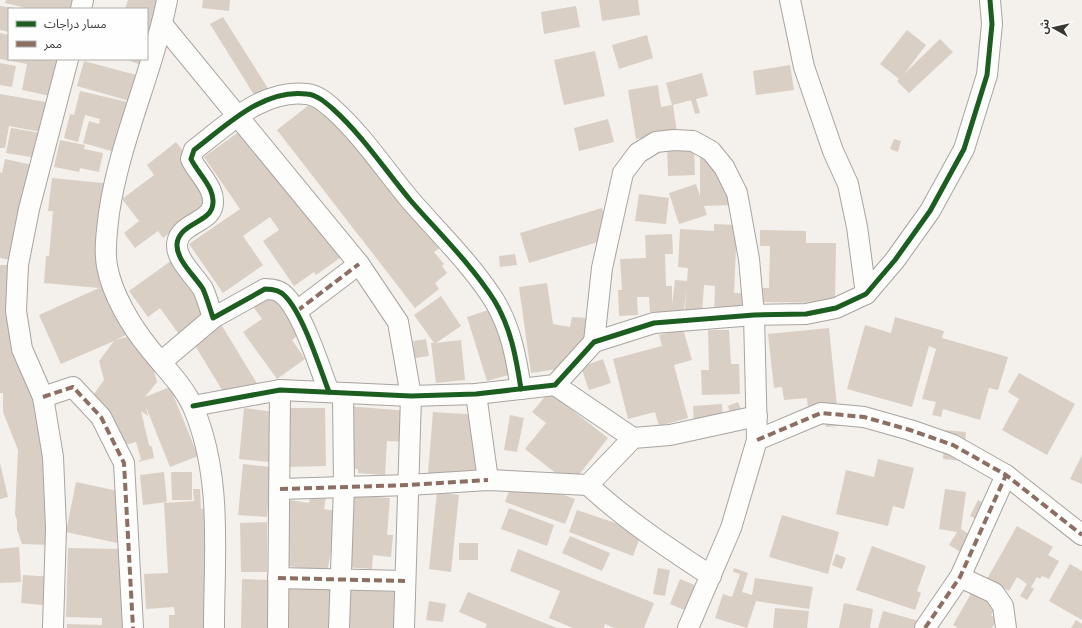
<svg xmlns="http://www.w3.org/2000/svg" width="1082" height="628" viewBox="0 0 1082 628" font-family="Raleway,'Noto Sans Arabic',sans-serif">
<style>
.building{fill:#dacfc4}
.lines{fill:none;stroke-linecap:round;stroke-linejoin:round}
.street-casing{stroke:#a8a4a1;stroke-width:22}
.street{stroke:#fdfdfc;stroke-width:20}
.quiet{stroke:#8d6e63;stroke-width:4;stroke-dasharray:8 4;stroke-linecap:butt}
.cycleway-casing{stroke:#fefefe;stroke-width:8}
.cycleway{stroke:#1b5e20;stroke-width:5}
</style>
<rect width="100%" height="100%" fill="#f4f0ec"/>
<!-- building -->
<g class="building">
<polygon points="6,0 87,0 85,9 31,9 5,3"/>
<polygon points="128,0 168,0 147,56 147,9 125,9"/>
<polygon points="203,0 230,0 229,11 202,8"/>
<polygon points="599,0 638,0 640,15 602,21"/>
<polygon points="0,6 14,8 9,9 9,32 0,30"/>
<polygon points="576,6 580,27 544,34 541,12"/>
<polygon points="223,17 269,90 256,98 210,24"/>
<polygon points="907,30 926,45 904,74 940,39 953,52 909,93 897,81 899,79 880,64"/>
<polygon points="0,33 9,35 9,59 62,59 55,97 22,90 27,64 0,59"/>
<polygon points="647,35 653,58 619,69 612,45"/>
<polygon points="595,51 605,96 564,105 554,60"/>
<polygon points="125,59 146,59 144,66"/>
<polygon points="84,61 140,76 133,102 77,86"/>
<polygon points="0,63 16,66 12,87 0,85"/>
<polygon points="790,65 794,90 756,95 753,71"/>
<polygon points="702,73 708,96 696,99 700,113 695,114 691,100 673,105 677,133 636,139 628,90 658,85 661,107 672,105 666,83"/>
<polygon points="80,91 136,104 122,154 83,143 89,121 99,124 100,119 85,115 78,142 64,138 70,114 74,115"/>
<polygon points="0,94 57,104 52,134 9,126 5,148 0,148"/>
<polygon points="323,94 441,247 434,252 444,264 442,266 447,273 435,283 439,289 415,308 277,130"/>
<polygon points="608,119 614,142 579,151 574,128"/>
<polygon points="247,126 340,258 316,275 314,272 294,286 263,241 279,230 270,217 243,236 263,265 223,293 189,244 240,209 204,157"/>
<polygon points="11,128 52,135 48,160 6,153"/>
<polygon points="894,139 901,141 898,152 890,149"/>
<polygon points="60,140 85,145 84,149 103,153 99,172 80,168 79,172 54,167"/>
<polygon points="176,142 191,161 214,199 163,238 158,231 135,248 124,233 139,221 122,199 154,175 147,165"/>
<polygon points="694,145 695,175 668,176 667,146"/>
<polygon points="700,150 732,169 732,205 704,206 707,215 679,224 669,193 696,184 700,196"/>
<polygon points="5,159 37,166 16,261 0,258 0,172 2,173"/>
<polygon points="52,178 113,184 102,287 107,285 128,334 116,340 130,336 144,346 148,364 153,367 157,382 145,397 170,387 198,456 170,467 146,407 148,416 141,411 149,445 152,447 154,458 138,462 141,459 136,442 121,446 92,397 104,380 99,361 114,341 61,364 39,315 99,288 44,283 46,256 49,256 53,211 48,211"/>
<polygon points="639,194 669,198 666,224 635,221"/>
<polygon points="602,208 611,238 529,263 520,233"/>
<polygon points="714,224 737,225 734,293 745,293 744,314 714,313 715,286 704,285 702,312 685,312 686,289 684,312 650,312 649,297 637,297 638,315 619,316 618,290 622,290 620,259 646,258 645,235 672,234 673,254 665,254 666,286 672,286 672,305 675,280 687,281 688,268 678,267 680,229 714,231"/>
<polygon points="760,230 806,231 806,243 836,243 835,303 762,302 762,288 769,288 770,246 760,246"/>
<polygon points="515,254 517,265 500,267 499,256"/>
<polygon points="179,255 217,308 178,333 160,308 148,317 129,291"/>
<polygon points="0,265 13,265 11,328 54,434 50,545 22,544 17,530 17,520 15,514 18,450 3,412 3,393 0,393"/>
<polygon points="547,283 553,324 570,327 572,317 587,318 586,344 576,345 576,361 564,368 531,373 519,287"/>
<polygon points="280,289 307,328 292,340 305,359 277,379 243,332 262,319 254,308"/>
<polygon points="441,296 461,326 436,343 461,340 465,380 436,383 431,343 434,343 414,315"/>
<polygon points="495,308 515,373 487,381 467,317"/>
<polygon points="895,317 944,331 942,338 1008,357 998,390 989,388 980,420 943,409 941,417 932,415 936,402 922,399 936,349 929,346 912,407 847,389 865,325 891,333"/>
<polygon points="219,321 258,385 230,403 191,339"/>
<polygon points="829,328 839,426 826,427 825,419 809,420 807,398 784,400 782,387 774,388 768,334"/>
<polygon points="683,329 692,360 674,365 688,418 659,426 655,412 628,419 613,359 662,346 659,335"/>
<polygon points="708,330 729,330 731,364 739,364 740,394 702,395 701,370 709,370"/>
<polygon points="426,339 429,356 415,358 413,341"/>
<polygon points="603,359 611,383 589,390 581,367"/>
<polygon points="1019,373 1075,404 1047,455 1002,430 1019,399 1008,392"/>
<polygon points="549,392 608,438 571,485 525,449 546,423 532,412"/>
<polygon points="738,402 741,409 730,413 728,406"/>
<polygon points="722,404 723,423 694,425 693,406"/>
<polygon points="347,406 409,411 407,442 387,441 385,475 358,473 358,469 342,468"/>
<polygon points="244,408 274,412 269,462 239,459"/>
<polygon points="286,408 325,408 326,466 287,467"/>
<polygon points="433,412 483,415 481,440 494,441 491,477 428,473"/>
<polygon points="510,415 524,418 517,452 504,450"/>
<polygon points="945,430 966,432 964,461 943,459"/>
<polygon points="1082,455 1082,484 1070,479"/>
<polygon points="878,459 914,468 904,509 893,506 888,526 836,514 846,470 874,477"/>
<polygon points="0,463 8,497 0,499"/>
<polygon points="243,464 271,467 267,517 238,515"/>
<polygon points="164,472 167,502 143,505 140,475"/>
<polygon points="171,472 192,472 192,500 172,500"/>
<polygon points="514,477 575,499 565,524 505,502"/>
<polygon points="76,482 127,493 117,543 66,532"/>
<polygon points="193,489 200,489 201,509 210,508 212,628 169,628 169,615 175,615 174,607 146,609 144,574 168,573 164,503 194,501"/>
<polygon points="945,489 966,492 961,529 972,536 962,553 949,545 957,532 939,529"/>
<polygon points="437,492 459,495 451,572 429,569"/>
<polygon points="311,494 326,497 324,509 338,511 327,573 278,564 289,500 309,503"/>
<polygon points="350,495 390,498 387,535 393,535 391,557 373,555 372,569 344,567"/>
<polygon points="978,500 992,507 985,523 970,516"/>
<polygon points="509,508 554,525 547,546 501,529"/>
<polygon points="577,510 642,532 633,556 569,532"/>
<polygon points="782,515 839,532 828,574 769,557"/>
<polygon points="267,522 267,572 241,572 240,523"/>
<polygon points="1017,526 1053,547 1048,555 1059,561 1049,579 1042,576 1040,579 1037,577 1031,587 1034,589 1027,600 1020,596 1027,584 1017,577 1009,591 987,579"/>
<polygon points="570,536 610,553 602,571 562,553"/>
<rect x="459" y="543" width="19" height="17"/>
<polygon points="872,546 926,566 917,591 921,593 915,610 856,590"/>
<polygon points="19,547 21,582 0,583 0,549"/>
<polygon points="68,548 122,549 121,615 126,616 126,628 67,628 67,624 102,625 102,618 66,617"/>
<polygon points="518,549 654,603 644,628 614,628 605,624 604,628 573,628 549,618 560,591 510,571"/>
<polygon points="836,554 846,558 842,569 832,565"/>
<polygon points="1070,564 1082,571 1082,620 1049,601"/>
<polygon points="658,568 670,570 665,596 653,594"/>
<polygon points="734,568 748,573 742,592 752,595 755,578 813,587 809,609 756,601 747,628 715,618 723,594 732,597 740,574 733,572"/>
<polygon points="23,575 55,577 53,606 21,603"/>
<polygon points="242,579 270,580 268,628 241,628"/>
<polygon points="680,579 704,589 694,614 670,604"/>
<polygon points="288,587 403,592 409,628 286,628"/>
<polygon points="468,592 557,628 485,628 487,624 459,612"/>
<polygon points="972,592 996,607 991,615 997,619 992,628 958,628 953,625"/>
<polygon points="429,601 446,604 443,622 426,620"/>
<polygon points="844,603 873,609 870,628 839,628"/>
<polygon points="775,608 809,611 807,628 773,628"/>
<polygon points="883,611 923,622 921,628 878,628"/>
<polygon points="1076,620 1082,624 1082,628 1071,628"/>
</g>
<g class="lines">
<!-- street casing -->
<g class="street-casing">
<g id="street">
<path d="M167,0C153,72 120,139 109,213C107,230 104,249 107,266C112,294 131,326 149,348C164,367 183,385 193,407C223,476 214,555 214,628"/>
<polyline points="790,0 804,67 833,151 848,184 857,227 866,294"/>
<polyline points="81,9 83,0"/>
<polyline points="162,24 359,264 398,322 411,396 404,628"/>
<polyline points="297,311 359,264"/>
<polyline points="594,342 602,268 623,173 638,153 656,142 674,140 693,141 711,151 724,167 737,193 749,259 754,315 757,440 731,528 688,628"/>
<polyline points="161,362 213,318"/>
<polyline points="555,385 633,438"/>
<path d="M329,392C319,366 303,314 285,296C280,290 272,289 265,289L213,318C210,309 207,298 203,289C195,276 176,260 177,244C179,224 207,223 212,208C218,190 198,174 191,159L194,150C226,126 263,88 307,94C317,95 325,102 333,109C363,136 385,170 411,201C439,233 471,264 494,300C511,328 516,357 521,389"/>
<polyline points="476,394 488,480"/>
<polyline points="43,397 73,387 101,417 124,463 133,628"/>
<polyline points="193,406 280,390 411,396 476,394 555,385 594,342 654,323 754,315 806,314 836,308 866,294 895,260 930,211 964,149 987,75 992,24 990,0"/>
<polyline points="757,440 821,413 864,417 910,430 953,445 1006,475 1082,535"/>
<polyline points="280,489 409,485 488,480 588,485"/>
<path d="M711,576C668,548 626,520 588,485L633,438L670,435L757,416"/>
<polyline points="960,577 994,593 1003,606 1006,628"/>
<polyline points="278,578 405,581"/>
<polyline points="53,628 56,528 53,457 43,397 22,349 16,311 18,265 29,209 68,59"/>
<polyline points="278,628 280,390"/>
<polyline points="339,628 344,487 343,393"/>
<polyline points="925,628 960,577 1006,475"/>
</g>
</g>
<!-- street -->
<use href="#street" class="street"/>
<!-- quiet -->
<g class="quiet">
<polyline points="297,311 359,264"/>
<polyline points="43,397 73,387 101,417 124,463 133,628"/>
<polyline points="757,440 821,413 864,417 910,430 953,445 1006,475 1082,535"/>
<polyline points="280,489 409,485 488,480"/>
<polyline points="278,578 405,581"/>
<polyline points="925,628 960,577 1006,475"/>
</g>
<!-- cycleway casing -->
<g class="cycleway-casing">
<g id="cycleway">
<path d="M329,392C319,366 303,314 285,296C280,290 272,289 265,289L213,318C210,309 207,298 203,289C195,276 176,260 177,244C179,224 207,223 212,208C218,190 198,174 191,159L194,150C226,126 263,88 307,94C317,95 325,102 333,109C363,136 385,170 411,201C439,233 471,264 494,300C511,328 516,357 521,389"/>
<polyline points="193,406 280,390 411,396 476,394 555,385 594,342 654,323 754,315 806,314 836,308 866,294 895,260 930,211 964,149 987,75 992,24 990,0"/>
</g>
</g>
<!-- cycleway -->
<use href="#cycleway" class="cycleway"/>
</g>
<!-- legend -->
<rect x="8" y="8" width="140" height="52" fill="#fefefe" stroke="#afaead"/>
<rect x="16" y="21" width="20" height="6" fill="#1b5e20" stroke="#afaead"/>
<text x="44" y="28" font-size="12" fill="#393633">مسار دراجات</text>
<rect x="16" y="41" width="20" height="6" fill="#8d6e63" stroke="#afaead"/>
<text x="44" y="48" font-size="12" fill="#393633">ممر</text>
<!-- north arrow -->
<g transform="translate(1054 28) rotate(278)" stroke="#fefefe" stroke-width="3" paint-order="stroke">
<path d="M0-3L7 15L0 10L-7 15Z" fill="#393633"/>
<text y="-6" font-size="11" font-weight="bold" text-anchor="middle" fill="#393633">ش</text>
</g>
</svg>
